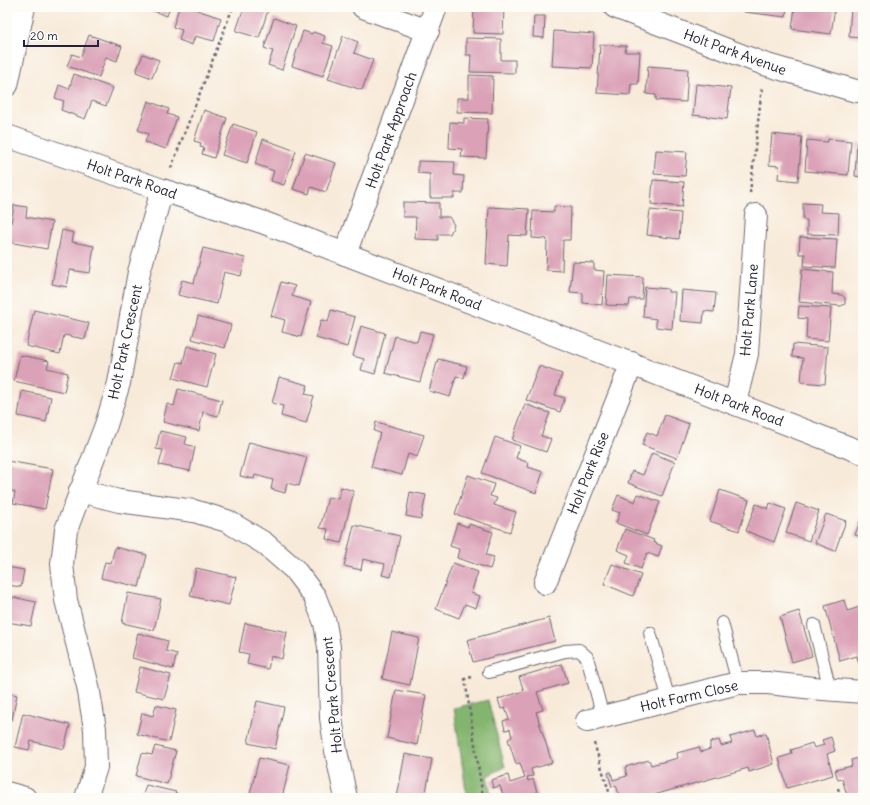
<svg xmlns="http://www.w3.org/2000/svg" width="870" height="805" viewBox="0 0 870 805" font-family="Delius,sans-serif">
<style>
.forest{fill:#84b56e;stroke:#536c54}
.building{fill:#dba2b7}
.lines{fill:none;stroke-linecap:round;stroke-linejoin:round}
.lane-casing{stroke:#6d6872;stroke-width:14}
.street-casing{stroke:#6d6872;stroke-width:24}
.path{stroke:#6d6872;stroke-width:2.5;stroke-dasharray:3 3;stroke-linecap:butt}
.lane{stroke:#fff;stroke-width:12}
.street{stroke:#fff;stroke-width:22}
.labels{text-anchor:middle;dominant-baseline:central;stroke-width:3;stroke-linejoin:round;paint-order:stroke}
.street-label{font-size:14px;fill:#22223b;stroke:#fdfcf7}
</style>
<rect width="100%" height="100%" fill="#fdfcf7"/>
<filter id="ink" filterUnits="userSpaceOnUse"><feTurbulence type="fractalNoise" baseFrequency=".025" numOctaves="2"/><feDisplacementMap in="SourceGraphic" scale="8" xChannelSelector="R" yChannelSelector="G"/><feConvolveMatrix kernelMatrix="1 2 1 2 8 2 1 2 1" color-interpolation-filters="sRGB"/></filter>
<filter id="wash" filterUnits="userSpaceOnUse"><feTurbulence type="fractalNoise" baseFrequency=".012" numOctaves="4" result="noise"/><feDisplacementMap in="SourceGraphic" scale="16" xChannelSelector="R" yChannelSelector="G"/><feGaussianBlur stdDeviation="0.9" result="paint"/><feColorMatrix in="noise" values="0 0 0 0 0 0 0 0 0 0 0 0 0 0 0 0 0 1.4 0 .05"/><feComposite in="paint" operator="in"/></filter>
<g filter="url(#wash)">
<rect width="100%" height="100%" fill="#f8ead9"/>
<!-- forest -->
<polygon class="forest" points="488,700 505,767 487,776 492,798 467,798 454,708"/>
<g id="blocks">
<!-- building -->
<g class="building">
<polygon points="142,7 170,7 167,16"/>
<polygon points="179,7 191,7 191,8 221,18 214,41 195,36 192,45 179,40 182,30 173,27"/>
<polygon points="244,7 269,7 259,38 236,31"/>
<polygon points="474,7 504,7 503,34 473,33"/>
<polygon points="745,7 787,7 786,17 744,12"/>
<polygon points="795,7 835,7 831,34 792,29"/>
<polygon points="851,7 863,7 863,38 849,37"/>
<polygon points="534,16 545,16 544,38 533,37"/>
<polygon points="274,18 296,26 282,70 268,65 273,51 264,48"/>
<polygon points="303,31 312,34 313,32 325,36 323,43 333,46 323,76 292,66"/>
<polygon points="554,31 594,34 592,68 552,66"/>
<polygon points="89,35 122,46 117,61 106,57 99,77 67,66 72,54 81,57"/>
<polygon points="343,36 358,42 354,53 373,60 362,90 328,79"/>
<polygon points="466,38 501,39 501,60 515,60 515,73 470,72 471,55 466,55"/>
<polygon points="600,45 626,46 625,52 640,52 638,84 631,84 630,95 597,93"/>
<polygon points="143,54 159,60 152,78 136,72"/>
<polygon points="648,66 688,69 686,102 656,100 656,95 646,94"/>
<polygon points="74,74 113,88 106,106 92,101 85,119 61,110 64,101 55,98 59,85 69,89"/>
<polygon points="469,75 493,76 492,113 457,112 457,98 469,98"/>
<polygon points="696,84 731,88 727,119 693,115"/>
<polygon points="148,101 169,109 167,114 177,117 166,149 145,142 148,134 138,130"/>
<polygon points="204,110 227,118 214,158 202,154 204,148 200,147 201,143 194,141"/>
<polygon points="464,118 488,119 486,158 461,157 462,149 449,148 450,122 464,123"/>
<polygon points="233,124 257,132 247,163 222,155"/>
<polygon points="772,134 802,137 798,181 778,179 779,166 769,165"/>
<polygon points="263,139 296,151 284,185 271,181 274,171 255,164"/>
<polygon points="828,139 851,141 848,175 805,171 807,140 828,142"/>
<polygon points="857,143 863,144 863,177 855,176"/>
<polygon points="656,150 687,152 685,176 654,174"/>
<polygon points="305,153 336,163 326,192 311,187 309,194 293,189"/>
<polygon points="418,161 455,162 454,175 464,176 463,193 454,193 454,198 430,198 430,174 418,173"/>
<polygon points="653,180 684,182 682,207 651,204"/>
<polygon points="403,202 439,203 439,217 449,217 454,225 450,234 438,234 438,240 415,239 416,217 403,217"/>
<polygon points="803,203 821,204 820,212 839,213 838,235 807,234 807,220 803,220"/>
<polygon points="14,205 27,207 26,217 52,222 47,249 8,242"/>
<polygon points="554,206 571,207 570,240 563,240 562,271 546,270 547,239 532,238 533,211 554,212"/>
<polygon points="489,207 529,209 527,236 509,235 507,266 486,264"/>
<polygon points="650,210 681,213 679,239 647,235"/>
<polygon points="62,230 74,233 72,242 94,246 90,273 70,270 67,287 52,284"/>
<polygon points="800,237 837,239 835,268 804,266 805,254 799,254"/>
<polygon points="203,248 245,258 241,276 224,272 217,304 178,295 182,280 194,283"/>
<polygon points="573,262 594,263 594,270 604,271 602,305 583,303 583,293 570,292"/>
<polygon points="802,269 833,272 832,294 842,295 845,298 845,304 841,306 799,302"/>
<polygon points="608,275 643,277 642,299 630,299 629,306 606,305"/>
<polygon points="281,282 295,286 292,296 311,302 301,337 282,332 285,320 271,316"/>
<polygon points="645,287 668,289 668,292 675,292 672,329 656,327 656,319 643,317"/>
<polygon points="682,290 716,293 714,312 704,311 703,323 680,321"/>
<polygon points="799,306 831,308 828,341 806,339 807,319 798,318"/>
<polygon points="34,310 89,323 85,339 64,335 60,354 26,346"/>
<polygon points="331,310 355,317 347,347 316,338 321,320 328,322"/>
<polygon points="198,316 231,325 225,348 192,339"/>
<polygon points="361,326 385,333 375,374 361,370 364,359 353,356"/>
<polygon points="420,331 433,334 420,382 385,373 395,336 417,342"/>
<polygon points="793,344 828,347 825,384 801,382 803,358 792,357"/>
<polygon points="187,346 216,354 207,387 173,378 178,362 183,363"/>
<polygon points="20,355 49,361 47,368 68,373 64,392 14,381"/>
<polygon points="438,359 467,366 464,378 456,376 450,397 429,391"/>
<polygon points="539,366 562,374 555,395 565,398 560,412 526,400"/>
<polygon points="279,377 308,385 305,394 314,396 306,423 281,416 283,406 272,403"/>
<polygon points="178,389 222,400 218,416 203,412 199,431 163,422 167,404 174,406"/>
<polygon points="22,391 51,397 46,422 18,416"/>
<polygon points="525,404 550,413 541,436 551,439 546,452 512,440"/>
<polygon points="665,415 689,424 677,458 642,445 647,432 657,436"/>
<polygon points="376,422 424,435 417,457 408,454 402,475 371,467 380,433 374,431"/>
<polygon points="160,431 187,437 185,444 195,447 190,471 159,465 163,450 156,449"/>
<polygon points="495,437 520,446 516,458 529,463 528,467 543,472 536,493 482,473"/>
<polygon points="249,442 307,457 299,486 287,483 285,493 271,489 273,480 255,475 254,479 240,476"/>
<polygon points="652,453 675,462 662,496 628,483 632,471 643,475"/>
<polygon points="7,461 53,469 45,509 13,503 15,492 7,490"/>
<polygon points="468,475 494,484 490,496 497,498 494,505 516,512 510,532 455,514"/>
<polygon points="341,487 354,491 341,543 326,539 328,529 320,528 328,497 338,499"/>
<polygon points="720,490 749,500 739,531 710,521"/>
<polygon points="410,492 426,495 421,519 406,516"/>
<polygon points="638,494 660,502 647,535 616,523 620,513 612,510 618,495 635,502"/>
<polygon points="770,503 786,509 774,542 746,531 756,504 768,509"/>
<polygon points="796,503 819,511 809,541 786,533"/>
<polygon points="863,513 863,538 855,535"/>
<polygon points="826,514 846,521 835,551 815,543"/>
<polygon points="457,523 468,527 469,524 493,532 486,555 494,557 490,569 457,558 459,549 450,546"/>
<polygon points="354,525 400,536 391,577 382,575 385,564 372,561 363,559 361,570 344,566"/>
<polygon points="625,529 654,540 653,542 662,546 658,557 647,553 641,569 626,563 629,555 617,550"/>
<polygon points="115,547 147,555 139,587 101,578 105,562 111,563"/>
<polygon points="453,563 478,572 471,593 480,596 476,608 465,604 459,618 436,609"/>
<polygon points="612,564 641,575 633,596 604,584"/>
<polygon points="7,567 24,570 21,587 7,585"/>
<polygon points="196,568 236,577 229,605 190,596"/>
<polygon points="128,593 161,599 154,630 122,623"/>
<polygon points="7,596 36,602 31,626 7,622"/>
<polygon points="844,600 847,611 863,606 863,675 862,675 857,656 840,661 825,606"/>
<polygon points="799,611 812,656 792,662 780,617"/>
<polygon points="549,618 555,641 473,662 467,640"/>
<polygon points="245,623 287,632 282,659 271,656 268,669 247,664 249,654 239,652"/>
<polygon points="392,632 419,638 410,685 382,679"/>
<polygon points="138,633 168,641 166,651 177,654 173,669 132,658"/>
<polygon points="562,664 568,683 537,692 543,710 536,712 552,763 531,769 533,776 527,777 528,781 533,779 539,798 504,798 500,786 493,788 491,780 508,775 510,783 525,778 520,763 516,764 508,739 512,737 510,729 505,730 503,721 509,719 505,708 501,709 498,699 524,691 519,677"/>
<polygon points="140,667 171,675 164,699 134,692"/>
<polygon points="396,690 426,695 417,745 387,738"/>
<polygon points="7,693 17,695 12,720 7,719"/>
<polygon points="257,701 284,707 275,749 248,743"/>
<polygon points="156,705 176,710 169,742 137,734 142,713 153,716"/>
<polygon points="23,713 70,725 64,749 31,741 29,750 15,747"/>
<polygon points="755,730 757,736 766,733 774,764 749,772 748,768 647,797 647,798 620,798 616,785 612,787 608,773 611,772 613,780 627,776 625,767 649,760 651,765 678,758 677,753 699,747 701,752 710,749 710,742 719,740 721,746 732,743 730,737"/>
<polygon points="831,737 835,751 827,754 833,775 787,788 779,758 792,754 791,750 812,743 814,748 824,745 822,740"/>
<polygon points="155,746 176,751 167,784 136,776 142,753 152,755"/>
<polygon points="405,754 432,759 425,798 397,797"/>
<polygon points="863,757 863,795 848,798 842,779 838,780 835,770 852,766 851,760"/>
<polygon points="259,758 290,765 282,798 249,798"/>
<polygon points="146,785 176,792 174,798 142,798"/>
</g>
</g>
</g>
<g filter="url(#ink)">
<use href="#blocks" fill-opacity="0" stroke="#6d6872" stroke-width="1"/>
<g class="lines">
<!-- lane casing -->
<g class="lane-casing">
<g id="lane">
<polyline points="722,623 738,683"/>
<polyline points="814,625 830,690"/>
<polyline points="650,633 669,700"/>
<polyline points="489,672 565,651 579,650 587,657 603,717"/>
</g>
</g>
<!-- street casing -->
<g class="street-casing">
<g id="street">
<polyline points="363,7 428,31"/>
<polyline points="615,7 764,64 856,91"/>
<polyline points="7,85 24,7"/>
<polyline points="7,136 162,190 262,222 863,453"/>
<polyline points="345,254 436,7"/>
<polyline points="735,403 747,354 756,215"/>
<polyline points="80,491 119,501 194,511 227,521 264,543 294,569 315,597 325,623 329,647 331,718 336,751 346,798"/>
<polyline points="545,583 632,363"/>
<polyline points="587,721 738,683 768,683 823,689 863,692"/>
<polyline points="7,793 25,798"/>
<polyline points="86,798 96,767 95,729 88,686 66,600 62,564 66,530 106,425 119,383 139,272 162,190"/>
</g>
</g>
<!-- path -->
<g class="path">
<polyline points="171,168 233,7"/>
<polyline points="750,193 762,87"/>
<polyline points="472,677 465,679 483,798"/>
<polyline points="594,743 611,798"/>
<polyline points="838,788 841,798"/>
</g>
<!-- lane -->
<use href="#lane" class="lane"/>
<!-- street -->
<use href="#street" class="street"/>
</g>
</g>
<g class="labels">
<!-- street labels -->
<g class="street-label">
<text transform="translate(735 52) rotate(20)">Holt Park Avenue</text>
<text transform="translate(391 130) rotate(-70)">Holt Park Approach</text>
<text transform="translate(132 179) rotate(19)">Holt Park Road</text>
<text transform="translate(437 289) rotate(21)">Holt Park Road</text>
<text transform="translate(749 310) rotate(-85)">Holt Park Lane</text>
<text transform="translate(125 342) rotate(-78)">Holt Park Crescent</text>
<text transform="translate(739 405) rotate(21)">Holt Park Road</text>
<text transform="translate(588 473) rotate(-68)">Holt Park Rise</text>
<text transform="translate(332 695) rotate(-95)">Holt Park Crescent</text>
<text transform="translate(689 696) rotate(-13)">Holt Farm Close</text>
</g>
</g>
<!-- margin -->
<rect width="870" height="805" fill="none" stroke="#fdfcf7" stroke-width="24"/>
<!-- scale -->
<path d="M24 40v6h74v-6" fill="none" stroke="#22223b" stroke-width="2"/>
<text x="30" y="40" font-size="12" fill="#22223b" stroke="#fdfcf7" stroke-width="3" paint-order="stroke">20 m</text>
</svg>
